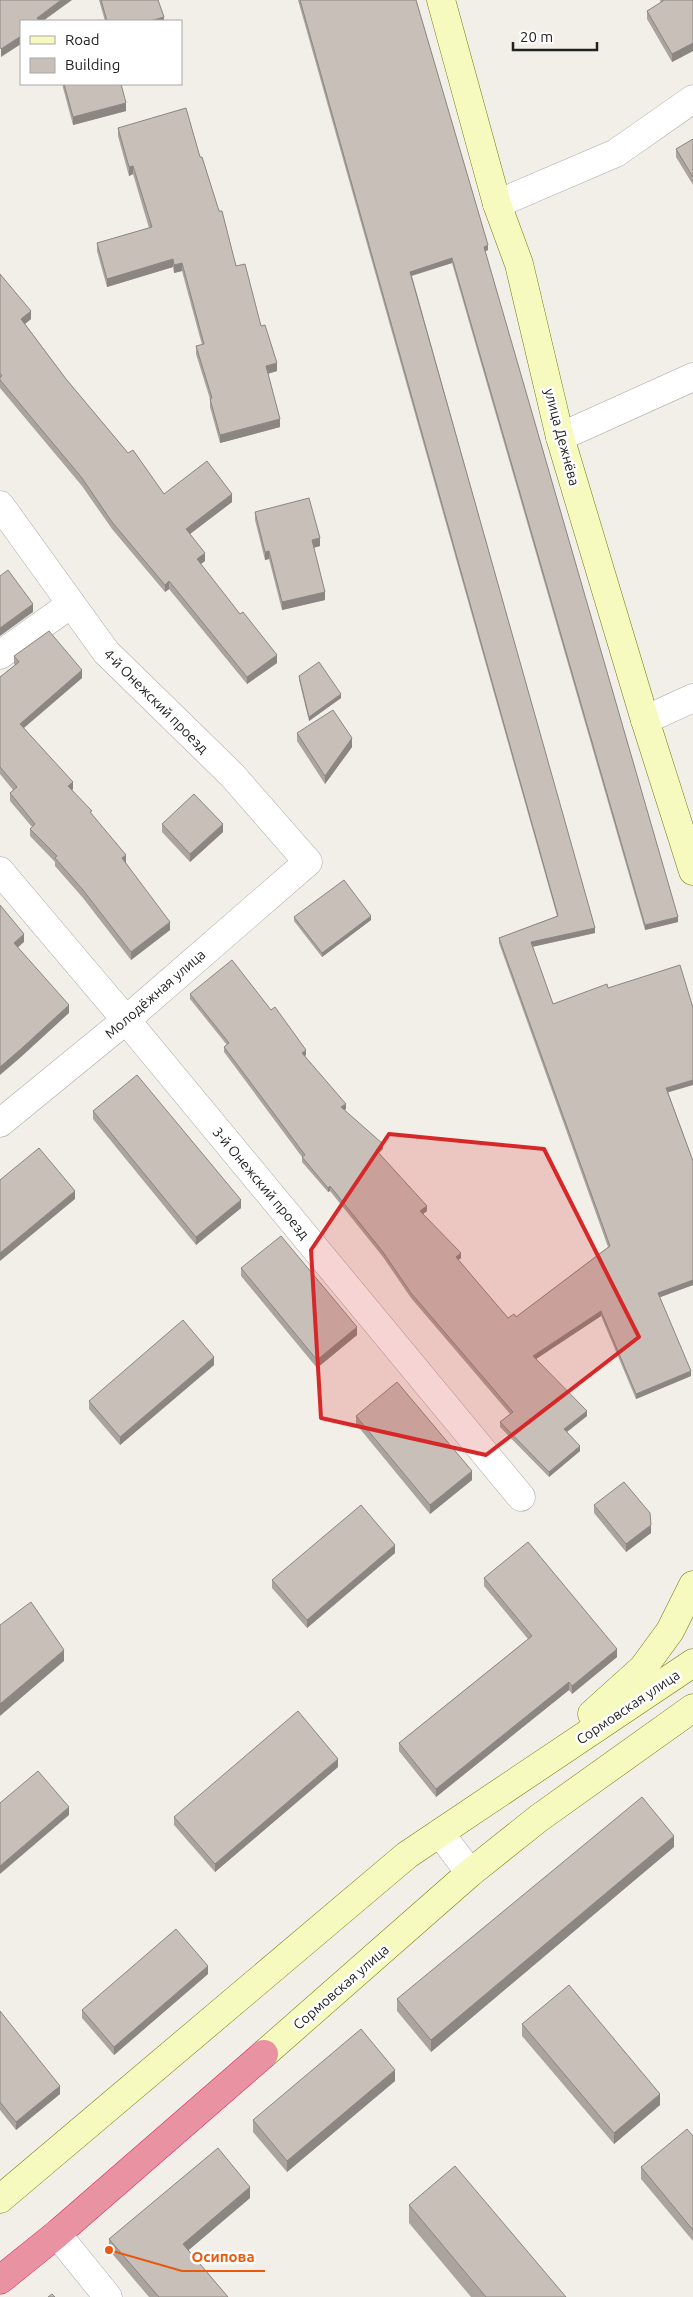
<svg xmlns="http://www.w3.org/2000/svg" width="693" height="2297" viewBox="0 0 693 2297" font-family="Ubuntu,sans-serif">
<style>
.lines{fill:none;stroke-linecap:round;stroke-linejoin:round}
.street-casing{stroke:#a9a9a9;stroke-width:29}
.secondary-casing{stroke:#707d05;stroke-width:29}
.highway-casing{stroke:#dc2a67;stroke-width:29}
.street{stroke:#fff;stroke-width:28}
.secondary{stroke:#f7fabf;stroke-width:28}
.highway{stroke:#e892a2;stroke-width:28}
.wall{fill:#aba49e}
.shaded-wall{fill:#8b8681}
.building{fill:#c7bfb8;stroke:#8b8681}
.marked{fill:#d62828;fill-opacity:0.2;stroke:#d62828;stroke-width:4;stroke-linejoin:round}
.labels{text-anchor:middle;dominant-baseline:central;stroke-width:5;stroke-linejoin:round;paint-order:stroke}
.street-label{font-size:14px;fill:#222;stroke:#fff}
.leader{fill:none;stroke:#e8590c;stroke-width:2}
.callout-dot{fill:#e8590c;stroke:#fff;stroke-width:2}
.callout-label{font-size:15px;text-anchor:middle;font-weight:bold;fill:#e8590c;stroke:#fff;stroke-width:5;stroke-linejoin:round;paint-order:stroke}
</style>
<rect width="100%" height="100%" fill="#f2efe9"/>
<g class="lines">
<!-- street casing -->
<g class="street-casing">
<g id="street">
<polyline points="497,204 616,153 693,99"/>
<polyline points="560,437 693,377"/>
<polyline points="0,505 106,652 232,775 308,862 126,1020 0,1123"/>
<polyline points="0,655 71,604"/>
<polyline points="645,720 693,698"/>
<polyline points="0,871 126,1020 521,1497"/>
<polyline points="440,1833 470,1873"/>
<polyline points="57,2234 108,2297"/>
</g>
</g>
<!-- secondary casing -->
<g class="secondary-casing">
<g id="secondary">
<polyline points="441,0 497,204 519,264 560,437 645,720 693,871"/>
<polyline points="592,1714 643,1668 670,1631 693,1585"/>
<polyline points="264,2054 470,1873 539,1818 693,1708"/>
<polyline points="0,2199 407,1855 693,1663"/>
</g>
</g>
<!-- highway casing -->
<g class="highway-casing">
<polyline id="highway" points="0,2280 57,2234 264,2054"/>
</g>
<!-- street -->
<use href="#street" class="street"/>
<!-- secondary -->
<use href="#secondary" class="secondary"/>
<!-- highway -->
<use href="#highway" class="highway"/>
</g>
<!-- wall -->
<g class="wall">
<polygon points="99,0 158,0 164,21 105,21"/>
<polygon points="298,0 416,0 488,250 485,251 678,922 645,930 452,263 412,276 595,933 532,947 553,1004 608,988 668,1092 693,1161 693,1285 660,1297 691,1376 636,1399 601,1316 536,1359 587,1416 567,1432 580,1451 549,1477 500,1427 500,1422 510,1414 411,1298 383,1257 330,1191 328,1192 302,1162 302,1157 224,1052 224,1047 227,1045 190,999 190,994 306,1055 305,1056 346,1109 344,1110 383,1149 379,1153 427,1211 423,1214 461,1258 458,1260 508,1318 516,1317 608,1247 499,943 499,938 557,916"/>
<polygon points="660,0 693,0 693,51 672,62 647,19 647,11 661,3"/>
<polygon points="62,84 121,84 126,111 73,125"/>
<polygon points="118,128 200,157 236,266 261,326 277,371 268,374 280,427 220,443 210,407 210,399 196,354 196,346 202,345 182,271 174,273 173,267 107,287 97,251 97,243 149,228 133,174 129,176 118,136"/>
<polygon points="693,139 693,185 676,157 676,149"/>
<polygon points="0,274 31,319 25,324 66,379 128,453 164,494 232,502 190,534 205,561 200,564 277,663 247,684 169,589 165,592 112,529 82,486 0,388"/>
<polygon points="255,512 320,546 314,548 325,600 282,610 269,559 265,560 255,520"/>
<polygon points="14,656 82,678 24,728 73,789 72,790 92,815 126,863 170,930 131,960 83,898 55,866 55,862 30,836 30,829 32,827 10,801 10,793 13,790 0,774 0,677 15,665 14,664"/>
<polygon points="299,676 341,698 309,721 299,680"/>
<polygon points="297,733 352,747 325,784 297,741"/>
<polygon points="162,824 223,832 190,862 162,832"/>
<polygon points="294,917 371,920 322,957 294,921"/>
<polygon points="93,1111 241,1208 196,1245 93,1119"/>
<polygon points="241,1268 357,1335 317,1368 241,1276"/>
<polygon points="214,1365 120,1445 89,1409 89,1401"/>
<polygon points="356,1416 472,1480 430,1514 356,1424"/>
<polygon points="594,1505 651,1533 626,1552 594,1513"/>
<polygon points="395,1553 307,1628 272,1588 272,1580"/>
<polygon points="484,1578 617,1657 572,1694 569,1690 436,1797 399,1751 399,1743 528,1639 484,1586"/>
<polygon points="338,1767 215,1872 174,1825 174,1817"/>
<polygon points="674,1847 431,2052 397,2011 397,1999"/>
<polygon points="208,1974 114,2055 82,2018 82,2010"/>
<polygon points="0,2011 60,2094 16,2130 0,2110"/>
<polygon points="522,2024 660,2105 614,2144 522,2036"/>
<polygon points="395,2081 287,2172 253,2132 253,2120"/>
<polygon points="693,2136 693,2241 641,2179 641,2167"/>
<polygon points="250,2198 188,2250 228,2297 149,2297 109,2250 109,2239"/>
<polygon points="409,2205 566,2297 471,2297 409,2223"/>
</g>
<!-- shaded-wall -->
<g class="shaded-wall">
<polygon points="61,0 72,0 43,21 37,21 37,18"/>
<polygon points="164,17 164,21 150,21"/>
<polygon points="21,36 21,44 1,57 1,49"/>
<polygon points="693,43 693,51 672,62 672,54"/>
<polygon points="126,103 126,111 73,125 73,117"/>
<polygon points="133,166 133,174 129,176 129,167"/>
<polygon points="488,245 488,250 484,252 484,247"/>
<polygon points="452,258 452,263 410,276 410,272"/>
<polygon points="173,259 173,267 107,287 107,279"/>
<polygon points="182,263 182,271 174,273 174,265"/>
<polygon points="31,311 31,319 21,327 21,319"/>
<polygon points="277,363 277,371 266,374 266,366"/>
<polygon points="280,419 280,427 220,443 220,435"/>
<polygon points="232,494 232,502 186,537 186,529"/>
<polygon points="320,538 320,546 312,548 312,540"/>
<polygon points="269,551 269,559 265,560 265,552"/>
<polygon points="205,553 205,561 197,567 197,559"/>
<polygon points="169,581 169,589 165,592 165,585"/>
<polygon points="325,592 325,600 282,610 282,602"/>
<polygon points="33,604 33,612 0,636 0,628"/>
<polygon points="277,655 277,663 247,684 247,677"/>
<polygon points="82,670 82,678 20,731 20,724"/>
<polygon points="341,694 341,698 309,721 309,717"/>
<polygon points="352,738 352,747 325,784 325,776"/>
<polygon points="73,782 73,789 68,794 68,786"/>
<polygon points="223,824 223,832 190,862 190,854"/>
<polygon points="126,855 126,863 122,866 122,858"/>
<polygon points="371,916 371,920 322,957 322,953"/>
<polygon points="678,917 678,922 645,930 645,925"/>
<polygon points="170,922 170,930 131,960 131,952"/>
<polygon points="595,928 595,933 531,947 531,942"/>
<polygon points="24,934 24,942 14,951 14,943"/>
<polygon points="69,1005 69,1013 21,1057 0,1075 0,1067"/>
<polygon points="306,1050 306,1055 302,1058 302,1053"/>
<polygon points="693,1080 693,1085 666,1093 666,1088"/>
<polygon points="346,1104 346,1109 341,1112 341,1107"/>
<polygon points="383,1144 383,1149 376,1155 376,1150"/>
<polygon points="330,1186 330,1191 328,1192 328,1188"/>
<polygon points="75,1191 75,1199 0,1261 0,1253"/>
<polygon points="241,1200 241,1208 196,1245 196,1237"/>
<polygon points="427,1206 427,1211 420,1216 420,1211"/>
<polygon points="461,1253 461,1258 456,1262 456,1257"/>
<polygon points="693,1280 693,1285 658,1298 658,1293"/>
<polygon points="601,1311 601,1316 533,1361 533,1356"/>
<polygon points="357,1327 357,1335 317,1368 317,1360"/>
<polygon points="214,1357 214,1365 120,1445 120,1437"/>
<polygon points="691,1371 691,1376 636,1399 636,1394"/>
<polygon points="587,1411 587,1416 564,1434 564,1429"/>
<polygon points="580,1446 580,1451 549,1477 549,1472"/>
<polygon points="472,1471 472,1480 430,1514 430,1505"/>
<polygon points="651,1525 651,1533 626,1552 626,1544"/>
<polygon points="395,1545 395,1553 307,1628 307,1620"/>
<polygon points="617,1649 617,1657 572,1694 572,1686"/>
<polygon points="64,1650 64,1661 0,1716 0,1704"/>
<polygon points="569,1682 569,1690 436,1797 436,1789"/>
<polygon points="338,1759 338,1767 215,1872 215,1864"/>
<polygon points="69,1807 69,1815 0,1874 0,1866"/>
<polygon points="674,1836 674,1847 431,2052 431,2040"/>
<polygon points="208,1966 208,1974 114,2055 114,2047"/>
<polygon points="395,2070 395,2081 287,2172 287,2161"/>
<polygon points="60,2086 60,2094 16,2130 16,2122"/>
<polygon points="660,2094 660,2105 614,2144 614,2133"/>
<polygon points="250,2187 250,2198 183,2255 183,2244"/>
</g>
<!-- building -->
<g class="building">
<polygon points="0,0 61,0 37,18 39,21 21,21 21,36 1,49 0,47"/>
<polygon points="101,0 158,0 164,17 150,21 107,21"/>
<polygon points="300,0 416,0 488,245 484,247 678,917 645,925 452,258 410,272 595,928 531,942 553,1004 607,984 608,988 680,965 693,1008 693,1080 666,1088 693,1161 693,1280 658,1293 691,1371 636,1394 601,1311 533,1356 587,1411 564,1429 580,1446 549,1472 500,1422 513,1412 411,1293 383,1252 330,1186 328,1188 302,1157 305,1155 224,1047 229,1043 190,994 232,960 271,1010 275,1007 306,1050 302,1053 346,1104 341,1107 383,1144 376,1150 427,1206 420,1211 461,1253 456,1257 508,1318 514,1314 516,1317 610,1246 499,938 558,916"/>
<polygon points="663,0 693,0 693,43 672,54 647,11 663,1"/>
<polygon points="64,84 121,84 126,103 73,117"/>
<polygon points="186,108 200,157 202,157 219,211 222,211 236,266 245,264 261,326 265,325 277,363 266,366 280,419 220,435 210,399 212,398 196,346 204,344 182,263 174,265 173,259 107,279 97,243 152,227 133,166 129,167 118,128"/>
<polygon points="693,139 693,177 676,149"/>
<polygon points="0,274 31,311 21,319 66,379 128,453 133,450 164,494 207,461 232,494 186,529 205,553 197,559 240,614 243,612 277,655 247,677 169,581 165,585 112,522 82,478 0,380 0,377 2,376 0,373"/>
<polygon points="309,498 320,538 312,540 325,592 282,602 269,551 265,552 255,512"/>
<polygon points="8,570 33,604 0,628 0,576"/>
<polygon points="49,631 82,670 20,724 73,782 68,786 92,811 90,812 126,855 122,858 170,922 131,952 83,890 55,858 57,856 30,829 35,824 10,793 17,787 0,767 0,677 19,662 14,656"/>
<polygon points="319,662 341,694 309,717 299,676"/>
<polygon points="333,710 352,738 325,776 297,733"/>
<polygon points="194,794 223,824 190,854 162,824"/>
<polygon points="344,880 371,916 322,953 294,917"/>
<polygon points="0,905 24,934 14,943 69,1005 21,1049 0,1067"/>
<polygon points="137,1075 241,1200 196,1237 93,1111"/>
<polygon points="39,1148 75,1191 0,1253 0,1180"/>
<polygon points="281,1236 357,1327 317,1360 241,1268"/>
<polygon points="183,1320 214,1357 120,1437 89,1401"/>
<polygon points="397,1382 472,1471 430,1505 356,1416"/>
<polygon points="624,1482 650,1513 651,1525 626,1544 594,1505"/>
<polygon points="361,1505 395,1545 307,1620 272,1580"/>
<polygon points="528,1542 617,1649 572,1686 569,1682 436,1789 399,1743 532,1636 484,1578"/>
<polygon points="31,1602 64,1650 0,1704 0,1625"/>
<polygon points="298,1711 338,1759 215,1864 174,1817"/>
<polygon points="38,1771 69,1807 0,1866 0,1803"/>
<polygon points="642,1797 674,1836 431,2040 397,1999"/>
<polygon points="176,1929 208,1966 114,2047 82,2010"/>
<polygon points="569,1985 660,2094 614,2133 522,2024"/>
<polygon points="0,2011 60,2086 16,2122 0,2102"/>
<polygon points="361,2029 395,2070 287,2161 253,2120"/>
<polygon points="687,2129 693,2136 693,2230 641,2167"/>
<polygon points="218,2148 250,2187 183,2244 228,2297 159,2297 109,2239"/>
<polygon points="455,2166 566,2297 486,2297 409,2205"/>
<polygon points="52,2294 55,2297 48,2297"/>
</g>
<!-- marked area -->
<path class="marked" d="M389,1134L544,1149L639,1337L486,1455L321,1418L311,1250Z"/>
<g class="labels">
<!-- street labels -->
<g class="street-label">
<text transform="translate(562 437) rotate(75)">улица Дежнёва</text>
<text transform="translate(156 701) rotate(45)">4-й Онежский проезд</text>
<text transform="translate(155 994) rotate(-41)">Молодёжная улица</text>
<text transform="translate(261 1183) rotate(50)">3-й Онежский проезд</text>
<text transform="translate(628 1707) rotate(-34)">Сормовская улица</text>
<text transform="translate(341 1987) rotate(-41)">Сормовская улица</text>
</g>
</g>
<!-- callouts -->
<path class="leader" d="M109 2250L182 2271H265"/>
<circle class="callout-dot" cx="109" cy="2250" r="5"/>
<g class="callout-label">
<text x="223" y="2262">Осипова</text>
</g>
<!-- legend -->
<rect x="20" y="20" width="162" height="65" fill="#ffffff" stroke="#a7a7a7"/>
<rect x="30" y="36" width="25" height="8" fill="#f7fabf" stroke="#a7a7a7"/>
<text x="65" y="45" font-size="15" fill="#222222">Road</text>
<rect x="30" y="58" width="25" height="15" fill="#c7bfb8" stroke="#a7a7a7"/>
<text x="65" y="70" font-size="15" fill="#222222">Building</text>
<!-- scale -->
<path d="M513 42v8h84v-8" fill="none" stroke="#222222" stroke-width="2.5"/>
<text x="520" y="42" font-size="15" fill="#222222" stroke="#ffffff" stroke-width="4" paint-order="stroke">20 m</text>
</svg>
